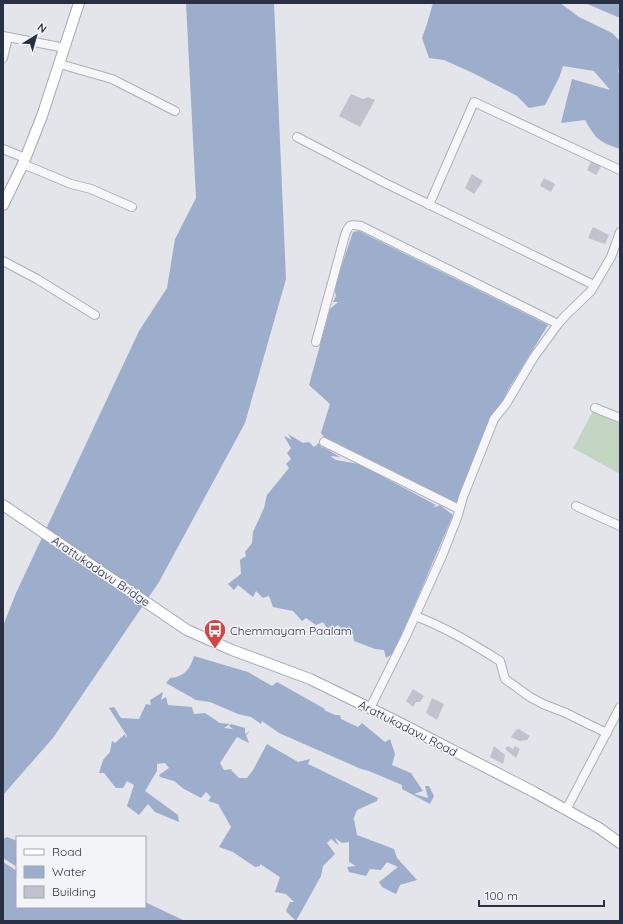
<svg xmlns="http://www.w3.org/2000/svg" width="623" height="924" viewBox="0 0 623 924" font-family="Quicksand,sans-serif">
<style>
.green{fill:#c5d5c4}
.water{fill:#9dadcc}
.building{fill:#c0c3ce}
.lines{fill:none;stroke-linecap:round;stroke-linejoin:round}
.minor-casing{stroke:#acafb9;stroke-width:10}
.major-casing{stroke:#a2a7b7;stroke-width:12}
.minor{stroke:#f6f6f9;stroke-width:8}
.major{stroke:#fff;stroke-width:10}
.labels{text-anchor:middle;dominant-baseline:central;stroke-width:3;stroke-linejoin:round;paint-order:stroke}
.street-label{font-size:12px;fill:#2a3044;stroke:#f3f4f8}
.poi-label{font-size:12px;fill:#2a3044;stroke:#f3f4f8;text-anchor:start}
</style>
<rect width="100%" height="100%" fill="#e3e5eb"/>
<!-- green -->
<polygon class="green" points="593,411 620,424 620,474 573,448"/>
<!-- water -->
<g class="water">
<polygon points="186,3 274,3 286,279 245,423 159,582 53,738 3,795 3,626 16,593 139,331 167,288 175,239 196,198"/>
<path d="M433,3H560L579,17L612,33L620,41V66L618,72L620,74V149C599,142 596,139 585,120L561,123L572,79L610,90L594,71L563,66L559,78L545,105L529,108L517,96L473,73L444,60L429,58L422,38L427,24Z"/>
<polygon points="585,3 620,3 620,18"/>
<polygon points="359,231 548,325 508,390 456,503 346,452 335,442 328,443 321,433 330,404 309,385 330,309 338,302 333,302 336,296 334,288 353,232"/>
<polygon points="288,434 303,443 309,442 314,447 319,443 322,448 323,447 340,457 330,456 336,460 359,464 436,505 433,508 440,505 453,515 394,653 386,658 384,650 375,649 354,641 353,634 347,634 338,625 329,631 323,622 316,625 306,618 302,621 293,611 273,607 269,596 263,598 256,591 253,597 238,585 234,590 228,584 241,574 240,560 246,556 245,552 252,543 253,532 264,508 267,495 289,468 286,464 291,459 287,453 291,448 284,436 292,440"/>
<path d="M194,656L248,672L272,686L277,682L325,709L324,710L335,715H340L341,719L358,727L362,723L385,742L390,739L395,754L392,765L411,773L423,791L414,794L428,798L425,786H429L434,796L430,804L402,789V785L369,771L361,769L279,733L262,721L261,724L251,717L238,714L210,702L196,700L166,683L172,676L171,678C184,677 191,668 194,656Z"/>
<polygon points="163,692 161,700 166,697 168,705 192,707 194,714 205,713 220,723 230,724 224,728 233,729 229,726 231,724 245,728 245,734 250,731 246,735 249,743 237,737 220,763 224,770 233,769 231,770 239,778 247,778 253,770 267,744 298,762 310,759 308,764 378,798 377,801 357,810 353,820 354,819 357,835 394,849 397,858 417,880 400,885 396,894 382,887 379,882 398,867 387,862 381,870 370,869 366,876 349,872 347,867 356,866 349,862 349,842 342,843 335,838 339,846 331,839 327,843 335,854 323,866 321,876 296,921 286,911 290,902 294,902 286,894 275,892 280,877 260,864 260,866 255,867 233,852 219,847 231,827 218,804 208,801 211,797 206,792 201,798 184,789 174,781 160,777 159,775 169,768 165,763 157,764 157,771 145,791 178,815 179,822 155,812 148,804 139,815 127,806 134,785 127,781 123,788 116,788 104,773 99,773 103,760 110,752 112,741 115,743 125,734 126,738 127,736 109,708 114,707 121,718 139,719 146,704 151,705 150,700"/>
<polygon points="7,837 17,841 17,867 3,858 3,839"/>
<polygon points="3,862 17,871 17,907 145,907 145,902 185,921 3,921"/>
</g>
<!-- building -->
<g class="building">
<polygon points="351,94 363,99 368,97 375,100 360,127 339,116"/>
<polygon points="592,160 602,165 596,175 587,170"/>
<polygon points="472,174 483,181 474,194 465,188"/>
<polygon points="544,178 555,184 551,192 540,186"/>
<polygon points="593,227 609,235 605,244 588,238"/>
<polygon points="413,689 424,696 420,702 416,702 413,707 406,701"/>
<polygon points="432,698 444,704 437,720 426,713"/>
<polygon points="519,729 530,736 527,740 520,741 511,737 516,730"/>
<polygon points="494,746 505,755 503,764 490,757"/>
<polygon points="508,746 513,749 515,746 520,749 516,758 505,749"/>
</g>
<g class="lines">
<!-- minor casing -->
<g class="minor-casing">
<g id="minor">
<polyline points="3,36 65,48"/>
<polyline points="3,58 8,37"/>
<polyline points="60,64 112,79 175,111"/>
<polyline points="297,137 383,182 594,285"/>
<polyline points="3,149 25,158"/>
<polyline points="23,164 71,184 91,189 132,207"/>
<polyline points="429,205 474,102 620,170"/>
<polyline points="3,261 37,279 95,315"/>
<path d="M316,342L345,235C349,224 350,224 361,226L558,324"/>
<polyline points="595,408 620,418"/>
<polyline points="324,442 459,509"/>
<polyline points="576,506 620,526"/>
<path d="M415,616C445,627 473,644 500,661L505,679L530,697L543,704L566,713L588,724L607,733"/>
<polyline points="370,708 406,636 442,556 457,518 463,497 494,419 506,404 534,357 558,324 566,315 591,291 611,257 620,232"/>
<polyline points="566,810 620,707"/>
</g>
</g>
<!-- major casing -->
<g class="major-casing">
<g id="major">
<polyline points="3,205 23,164 42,116 79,3"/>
<polyline points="3,505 187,630 232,650 310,679 392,719 534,792 599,828 620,843"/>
</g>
</g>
<!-- minor -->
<use href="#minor" class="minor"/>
<!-- major -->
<use href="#major" class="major"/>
</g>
<!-- icons -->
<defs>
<g id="bus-pin" transform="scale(1.15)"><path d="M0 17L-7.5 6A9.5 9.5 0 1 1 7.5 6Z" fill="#d24646" stroke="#f3f4f8"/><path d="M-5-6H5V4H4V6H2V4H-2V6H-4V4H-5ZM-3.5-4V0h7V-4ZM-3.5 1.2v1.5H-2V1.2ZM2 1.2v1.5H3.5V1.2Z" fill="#fff"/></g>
</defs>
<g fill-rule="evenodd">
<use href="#bus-pin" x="215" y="630"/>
</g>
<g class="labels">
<!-- street labels -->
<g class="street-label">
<text transform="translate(101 571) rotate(34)">Arattukadavu Bridge</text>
<text transform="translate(408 728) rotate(27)">Arattukadavu Road</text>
</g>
<!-- poi labels -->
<g class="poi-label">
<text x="230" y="630">Chemmayam Paalam</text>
</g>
</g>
<!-- border -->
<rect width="623" height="924" fill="none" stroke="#2a3044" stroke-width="8"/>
<!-- legend -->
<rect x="16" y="836" width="130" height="72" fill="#f3f4f8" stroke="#a3a6b0"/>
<rect x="24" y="849" width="20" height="6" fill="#ffffff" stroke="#a3a6b0"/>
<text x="52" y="856" font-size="12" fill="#2a3044">Road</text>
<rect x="24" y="866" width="20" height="12" fill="#9dadcc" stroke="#a3a6b0"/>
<text x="52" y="876" font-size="12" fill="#2a3044">Water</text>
<rect x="24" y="886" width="20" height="12" fill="#c0c3ce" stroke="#a3a6b0"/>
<text x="52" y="896" font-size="12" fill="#2a3044">Building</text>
<!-- north arrow -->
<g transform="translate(36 36) rotate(37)" stroke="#f3f4f8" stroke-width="3" paint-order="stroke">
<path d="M0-3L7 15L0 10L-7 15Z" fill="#2a3044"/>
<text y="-6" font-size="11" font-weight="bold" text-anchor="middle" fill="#2a3044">N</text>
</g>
<!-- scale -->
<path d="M479 900v6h125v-6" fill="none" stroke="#2a3044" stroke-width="2"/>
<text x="485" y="900" font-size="12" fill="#2a3044" stroke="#f3f4f8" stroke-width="3" paint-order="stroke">100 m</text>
</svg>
